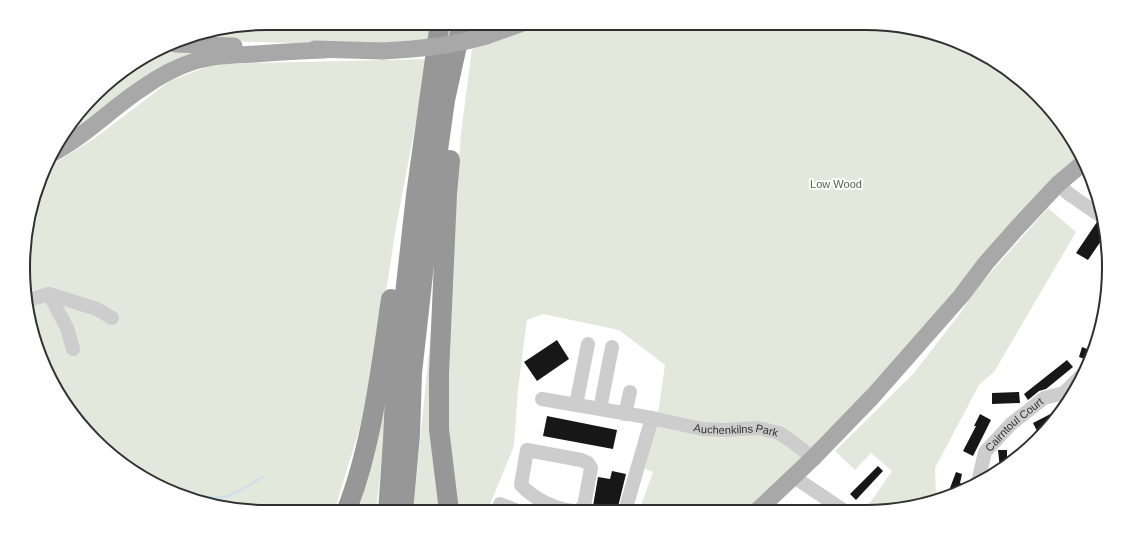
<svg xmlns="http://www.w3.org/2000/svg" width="1132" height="535" viewBox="0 0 1132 535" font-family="Helvetica,sans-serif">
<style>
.green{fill:#e3e8dd}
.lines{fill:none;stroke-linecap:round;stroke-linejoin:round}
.stream{stroke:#cee0e8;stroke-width:2.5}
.building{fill:#171717}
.minor{stroke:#cdcdcd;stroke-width:14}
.major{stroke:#a8a8a8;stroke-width:17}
.highway{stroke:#979797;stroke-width:20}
.major-bridge{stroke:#a8a8a8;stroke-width:17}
.labels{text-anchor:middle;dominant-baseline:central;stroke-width:4;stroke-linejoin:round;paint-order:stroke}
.park-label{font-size:11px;fill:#556643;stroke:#fff}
.street-label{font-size:11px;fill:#303030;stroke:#fff}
.rim{fill:none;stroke:#303030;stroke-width:2}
</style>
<rect width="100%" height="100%" fill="#fff"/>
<!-- green -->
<g class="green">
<polygon points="268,23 434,23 431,39 357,45 226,41 189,36"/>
<polygon points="475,23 504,23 474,32"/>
<polygon points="542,23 865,23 958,42 1037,94 1080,159 930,321 831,430 822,436 805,457 749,510 639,511 653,472 645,469 659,407 665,365 619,330 543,314 527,320 518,389 514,446 489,507 499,511 457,511 447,409 449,297 461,133 472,49 529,29"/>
<polygon points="161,52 201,52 58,143 106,84"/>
<polygon points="428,59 396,227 371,391 334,512 267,512 174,493 106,451 56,390 25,300 28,220 48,165 58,161 95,138 170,81 214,64"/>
<polygon points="1048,208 1076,232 994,372 979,385 935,468 936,499 897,510 865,510 892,471 871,453 855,470 835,451 914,373 961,312 976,289"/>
<polygon points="436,279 444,511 414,512 414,503"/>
<polygon points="391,373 376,512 358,512 374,453"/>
</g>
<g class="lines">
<!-- stream -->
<g class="stream">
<polyline points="52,379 86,421"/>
<path d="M161,485C182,493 205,501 228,496C236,494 254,482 263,477"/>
</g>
</g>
<!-- building -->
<g class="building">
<polygon points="1097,222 1100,222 1101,230 1099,234 1103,238 1088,260 1076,253"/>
<polygon points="557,340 569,359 537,381 524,362"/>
<polygon points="1082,347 1092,351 1090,361 1079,357"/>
<polygon points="1067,360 1073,367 1046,389 1039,391 1028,400 1024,394"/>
<polygon points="1019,392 1020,403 992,404 992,393"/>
<polygon points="1064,407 1059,416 1047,428 1038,433 1033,423"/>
<polygon points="980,414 991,420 973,456 963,451 976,426 974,426"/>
<polygon points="547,416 617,430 613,449 543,436"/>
<polygon points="998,450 1007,450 1007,459 1008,465 1000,469"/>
<polygon points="878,466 883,471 856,500 850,494"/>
<polygon points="612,471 626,474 617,511 593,506 598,477 610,479"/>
<polygon points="956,472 962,474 960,483 962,484 959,493 947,496"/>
</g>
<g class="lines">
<!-- minor -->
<g class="minor">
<polyline points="1058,184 1069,194 1098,214"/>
<polyline points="49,294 67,328 73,349"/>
<polyline points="25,301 49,294 97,309 112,318"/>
<path id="s1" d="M542,399L652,418L702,429L725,430L758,428L779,433L790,440L813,458"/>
<polyline points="576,405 588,344"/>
<polyline points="600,409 612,347"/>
<polyline points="625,414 630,392"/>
<polyline points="794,477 843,510"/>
<path id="s2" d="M978,482L985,452L1011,424L1044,398L1064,393L1082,375"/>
<polyline points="500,504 518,511"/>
<path d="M573,511C555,509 534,499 521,485L527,450L581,460L588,463L591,468L584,506L578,511"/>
<polyline points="625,511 652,418"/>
</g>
<!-- major -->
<g class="major">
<polyline points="486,36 523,23"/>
<polyline points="175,44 234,46"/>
<polyline points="315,49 383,51"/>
<path d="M53,153C85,136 111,109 141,89C158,77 176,67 195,61C214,55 235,55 255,54C278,52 302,51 325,50"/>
<polyline points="758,510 813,458 873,396 961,296 986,263 1016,229 1058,184 1083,163"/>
</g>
<!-- highway -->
<g class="highway">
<polyline points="449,511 439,429 439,374 447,194 450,160"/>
<path d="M346,512C372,446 381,368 391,299"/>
<polyline points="388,512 393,440 396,375 416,195 440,23"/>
<polyline points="403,512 410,435 412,373 432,193 445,100 462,23"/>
</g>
<!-- major-bridge -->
<path class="major-bridge" d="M383,51C418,49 452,46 486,36"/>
</g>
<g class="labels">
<!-- park labels -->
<g class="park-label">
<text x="836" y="184">Low Wood</text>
</g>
<!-- street labels -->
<g class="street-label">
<text stroke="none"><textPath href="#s2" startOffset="71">Cairntoul Court</textPath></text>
<text stroke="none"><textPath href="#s1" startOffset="197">Auchenkilns Park</textPath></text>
</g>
</g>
<!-- crop -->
<path d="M0 0H1132V535H0ZM267 30H865A237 237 0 0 1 1102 267V268A237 237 0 0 1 865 505H267A237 237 0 0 1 30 268V267A237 237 0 0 1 267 30Z" fill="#fff" fill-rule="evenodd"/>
<path class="rim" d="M267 30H865A237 237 0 0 1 1102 267V268A237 237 0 0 1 865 505H267A237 237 0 0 1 30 268V267A237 237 0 0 1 267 30Z"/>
</svg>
